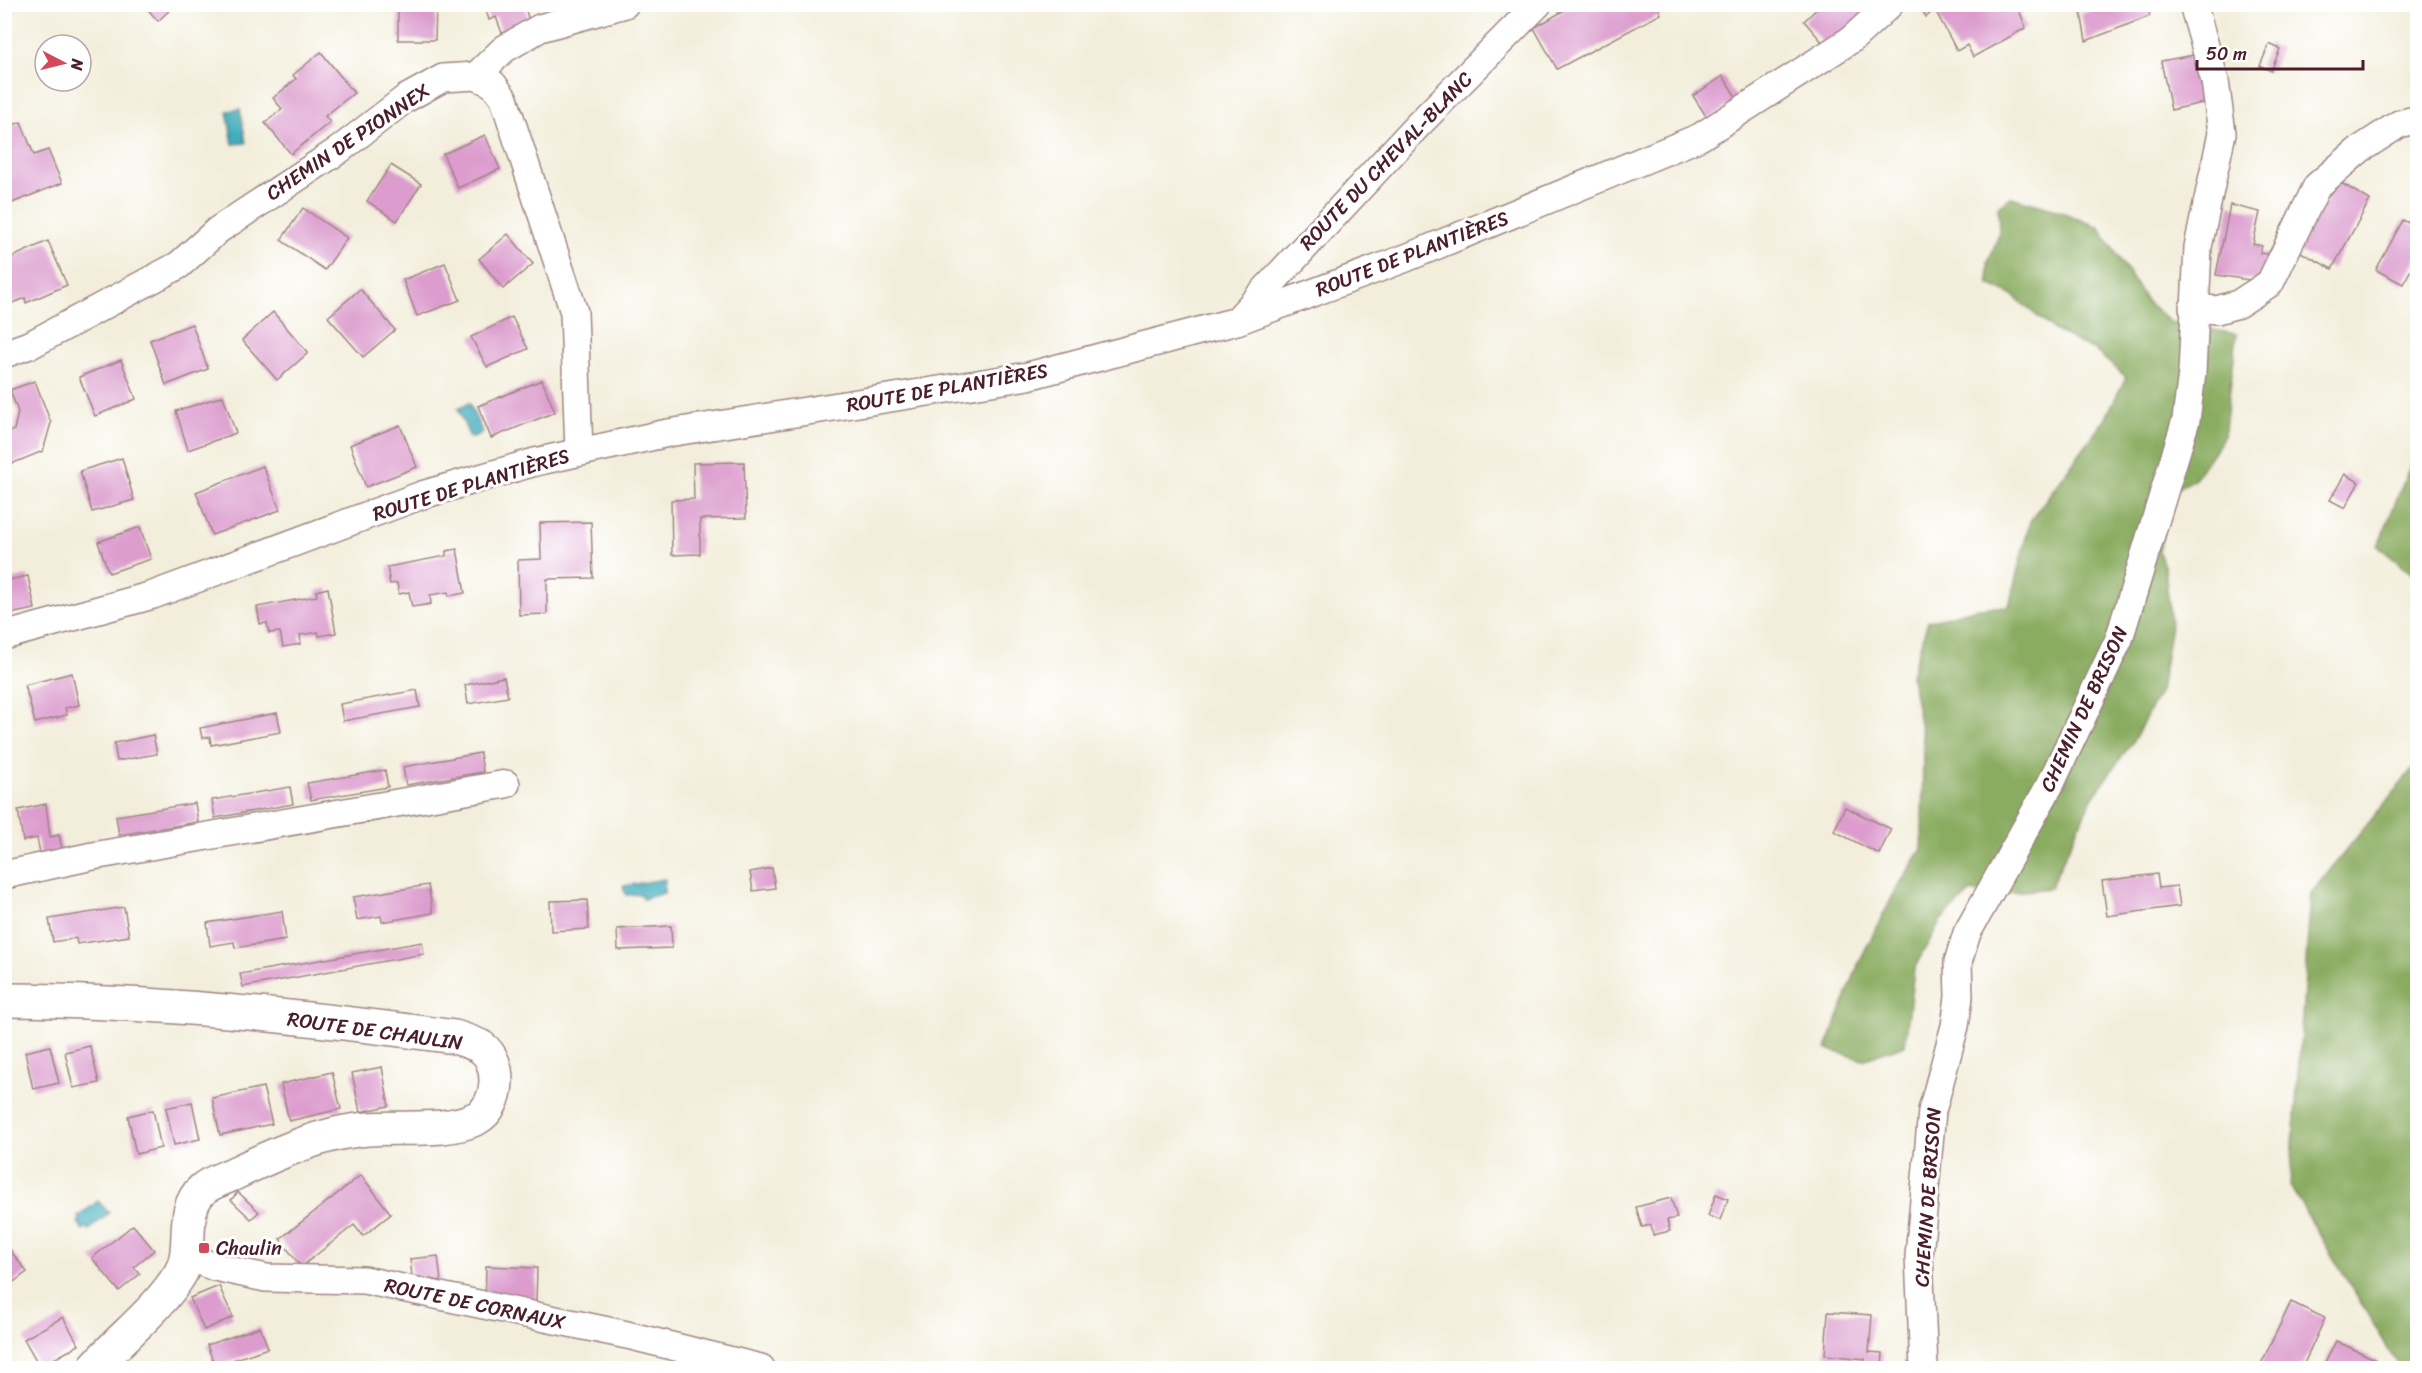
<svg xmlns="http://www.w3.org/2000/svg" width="2422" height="1373" viewBox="0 0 2422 1373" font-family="Sriracha,sans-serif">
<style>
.forest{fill:#8aac60;stroke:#6a6646;stroke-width:1.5}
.water{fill:#3faebc;stroke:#446674;stroke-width:1.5}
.building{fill:#dc9cce}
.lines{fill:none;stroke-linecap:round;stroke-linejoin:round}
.minor-casing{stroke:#9e8683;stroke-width:30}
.tertiary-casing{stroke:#9e8683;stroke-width:36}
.minor{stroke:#fff;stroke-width:27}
.tertiary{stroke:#fff;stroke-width:33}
.poi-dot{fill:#d1495b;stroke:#fff;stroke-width:2}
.labels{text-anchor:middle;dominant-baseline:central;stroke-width:6;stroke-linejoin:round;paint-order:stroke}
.street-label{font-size:20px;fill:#4a1f2b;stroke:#fff}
.poi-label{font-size:20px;fill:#4a1f2b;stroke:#fff;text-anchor:start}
</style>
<rect width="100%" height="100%" fill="#fff"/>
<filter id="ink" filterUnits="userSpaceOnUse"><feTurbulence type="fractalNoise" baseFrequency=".0167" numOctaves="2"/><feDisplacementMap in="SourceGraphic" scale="12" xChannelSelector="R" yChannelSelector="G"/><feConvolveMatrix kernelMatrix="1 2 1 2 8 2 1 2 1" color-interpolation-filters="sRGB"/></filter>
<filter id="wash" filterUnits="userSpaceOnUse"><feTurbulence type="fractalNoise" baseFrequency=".008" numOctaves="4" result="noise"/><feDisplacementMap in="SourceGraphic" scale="24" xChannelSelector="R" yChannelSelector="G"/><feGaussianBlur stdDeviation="1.35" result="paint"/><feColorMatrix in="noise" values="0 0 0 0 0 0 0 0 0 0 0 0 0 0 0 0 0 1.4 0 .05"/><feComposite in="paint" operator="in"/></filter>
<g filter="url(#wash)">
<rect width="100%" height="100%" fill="#f3eedb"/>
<!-- forest -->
<g class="forest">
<polygon points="2011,197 2053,209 2099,227 2147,302 2170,322 2237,334 2224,436 2194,480 2171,491 2159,552 2165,569 2171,625 2160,691 2133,741 2092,798 2050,888 2006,893 1971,892 1941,920 1914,969 1905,1045 1863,1060 1826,1049 1860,960 1897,888 1922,849 1923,739 1911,675 1928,621 1978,608 2009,606 2030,521 2105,419 2126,377 2094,350 2054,330 2012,295 1989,284 1988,262 1999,235 1998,207"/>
<polygon points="2417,449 2417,578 2378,546"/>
<polygon points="2417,764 2418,1368 2400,1368 2290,1186 2311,893"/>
</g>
<!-- water -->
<g class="water">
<polygon points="240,109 246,143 233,144 227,111"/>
<polygon points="469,403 483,433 470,438 458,409"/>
<polygon points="665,879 664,893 643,899 641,894 626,895 623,886"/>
<polygon points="98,1201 109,1213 89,1230 86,1227 83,1230 78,1222 80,1220 78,1217"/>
</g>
<g id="blocks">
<!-- building -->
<g class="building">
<polygon points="143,4 176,4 158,21"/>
<polygon points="484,4 524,4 530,24 502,33 496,17 489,20"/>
<polygon points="546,4 571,4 572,7 549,14"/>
<polygon points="1575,4 1656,4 1661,14 1557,69 1534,28"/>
<polygon points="1822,4 1883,4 1830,51 1804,21"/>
<polygon points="1919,4 1997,4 2000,10 2017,5 2026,28 1973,57 1967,45 1957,51 1935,10 1926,17"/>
<polygon points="2094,4 2146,4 2150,16 2086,41 2081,13 2096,9"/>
<polygon points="398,8 436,8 435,40 398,40"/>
<polygon points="2269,44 2280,49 2271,71 2260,66"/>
<polygon points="321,52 354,93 325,116 330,122 291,154 265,123 282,109 273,98 296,79 293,75"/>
<polygon points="2198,54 2211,101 2171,110 2161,61"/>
<polygon points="1723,76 1738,100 1708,119 1693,96"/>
<polygon points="4,113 10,126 21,122 34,155 48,150 62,183 12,203 4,185"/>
<polygon points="485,135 500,169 458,188 443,154"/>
<polygon points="391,165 421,184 397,221 367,201"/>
<polygon points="2336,180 2370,200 2332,269 2297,250"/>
<polygon points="2230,205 2260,212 2253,244 2262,246 2260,253 2274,255 2262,282 2216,275"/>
<polygon points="303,208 347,238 325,270 281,240"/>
<polygon points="2403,220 2418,228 2418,257 2403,284 2376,270"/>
<polygon points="508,234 533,264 503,289 479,259"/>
<polygon points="48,241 67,285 26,303 25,298 5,306 5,251 8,259"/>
<polygon points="445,263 460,300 417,316 403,280"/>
<polygon points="360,289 395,330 363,357 328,317"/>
<polygon points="273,312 308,353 277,380 242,340"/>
<polygon points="512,317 528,349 487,367 471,337"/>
<polygon points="192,324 208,369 166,385 150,340"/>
<polygon points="121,360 136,399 95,416 79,377"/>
<polygon points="542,380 555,412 491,438 478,406"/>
<polygon points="35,381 51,423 43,451 4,467 4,434 14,430 18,412 10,390"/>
<polygon points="223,396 236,433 188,450 176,411"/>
<polygon points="400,425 417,467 366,487 350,445"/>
<polygon points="122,458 134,500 92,512 80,471"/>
<polygon points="744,462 746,518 700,519 700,554 672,555 671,500 694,499 693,463"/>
<polygon points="263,466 280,510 212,535 196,492"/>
<polygon points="2345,474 2359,482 2345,508 2330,500"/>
<polygon points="591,522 593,578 547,579 547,614 519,615 518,560 541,559 540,523"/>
<polygon points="140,527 151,559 109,573 98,542"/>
<polygon points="457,549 465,593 449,596 448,592 430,595 431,604 412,607 409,592 399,594 397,583 390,584 387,567 446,556 446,551"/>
<polygon points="28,576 35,609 4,615 4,581"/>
<polygon points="328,588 336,633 319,636 318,632 300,635 301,644 283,647 280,632 269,633 267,623 260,624 257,607 317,596 316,591"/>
<polygon points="72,673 79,705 65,708 67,715 35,723 25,685"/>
<polygon points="504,677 508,697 468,704 465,685"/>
<polygon points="417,690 420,707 343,721 340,704"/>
<polygon points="277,713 281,732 211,745 210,737 202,738 200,728"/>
<polygon points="153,735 157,754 117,761 114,743"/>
<polygon points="480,753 483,772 406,785 403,767"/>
<polygon points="385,770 388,787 311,800 307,783"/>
<polygon points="290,787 293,804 215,818 212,800"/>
<polygon points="195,803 198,822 119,835 116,816"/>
<polygon points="46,804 50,837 59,835 63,853 41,858 37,838 23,841 18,810"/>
<polygon points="1845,807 1891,829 1879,854 1834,831"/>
<polygon points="772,868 775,888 753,891 750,872"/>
<polygon points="2157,874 2159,888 2177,886 2180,906 2107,916 2102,881"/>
<polygon points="428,885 433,913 382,922 381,916 357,920 353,897"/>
<polygon points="587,900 589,929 551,931 550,901"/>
<polygon points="124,907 129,936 77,944 76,938 53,942 49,919"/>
<polygon points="282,911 286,940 235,948 234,942 210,946 207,923"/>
<polygon points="671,926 672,948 618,950 617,929"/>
<polygon points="422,942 424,954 243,987 240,974"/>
<polygon points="50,1046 59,1083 33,1089 25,1052"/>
<polygon points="90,1046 99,1083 73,1088 65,1052"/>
<polygon points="382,1067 389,1106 360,1112 352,1073"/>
<polygon points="332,1072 341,1109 289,1121 281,1084"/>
<polygon points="263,1087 272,1124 220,1135 212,1098"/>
<polygon points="192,1102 200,1139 174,1145 166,1108"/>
<polygon points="153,1110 161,1148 136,1154 128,1116"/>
<polygon points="361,1175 391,1214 363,1236 354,1225 301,1267 280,1239"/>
<polygon points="238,1192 259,1212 251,1219 231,1200"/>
<polygon points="1716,1194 1728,1199 1720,1220 1708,1216"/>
<polygon points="1671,1198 1677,1218 1667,1220 1670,1231 1653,1235 1651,1225 1642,1227 1636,1207"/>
<polygon points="133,1225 154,1250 134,1267 140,1274 119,1291 92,1258"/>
<polygon points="4,1242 27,1272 4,1289"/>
<polygon points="438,1256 441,1281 412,1276 410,1259"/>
<polygon points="486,1266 537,1268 536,1304 485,1303"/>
<polygon points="219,1286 233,1317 204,1330 190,1298"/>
<polygon points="2291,1302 2325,1318 2302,1368 2259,1368"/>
<polygon points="1828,1312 1872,1315 1869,1352 1883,1353 1882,1368 1864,1368 1865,1359 1825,1355"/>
<polygon points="63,1317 79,1345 40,1367 24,1339"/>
<polygon points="260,1327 268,1348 215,1366 207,1345"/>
<polygon points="2336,1341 2377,1360 2374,1368 2335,1368 2325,1363"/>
</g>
</g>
</g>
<g filter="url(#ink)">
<use href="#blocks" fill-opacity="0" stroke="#9e8683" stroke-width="1.5"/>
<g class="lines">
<!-- minor casing -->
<g class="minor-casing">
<g id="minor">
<polyline points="476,76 504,49 540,28 625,4"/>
<polyline points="2193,308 2217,310 2238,304 2270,283 2317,186 2359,150 2399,124 2418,119"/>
<polyline points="1241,316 1417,126 1538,4"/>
<polyline points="4,354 32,344 179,265 218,230 339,150 405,99 443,78 476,76 493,84 504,99 574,312 579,452"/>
<polyline points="4,636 153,595 422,495 535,462 668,433 1028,376 1237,321 1406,258 1700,137 1852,39 1890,4"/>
<polyline points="4,875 93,856 506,784"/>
<polyline points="188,1257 215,1267 266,1278 364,1280 627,1335 761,1368"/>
<polyline points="1924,1368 1919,1256 1932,1111 1955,1026 1959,997 1958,962 1967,933 2051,783 2119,639 2186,420 2192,373 2198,247 2222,133 2215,81 2193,4"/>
</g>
</g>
<!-- tertiary casing -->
<g class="tertiary-casing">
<path id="tertiary" d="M4,1000C155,1001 307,1017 455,1037C463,1040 474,1043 481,1047C503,1062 500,1106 477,1118C448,1133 400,1126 368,1129C322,1132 273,1155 231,1175C222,1179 210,1183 203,1189C178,1211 196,1248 180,1274C158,1310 121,1337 94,1368"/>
</g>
<!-- minor -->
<use href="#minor" class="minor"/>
<!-- tertiary -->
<use href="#tertiary" class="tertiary"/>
</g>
</g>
<!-- markers -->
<rect class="poi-dot" x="198" y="1242" width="12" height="12" rx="3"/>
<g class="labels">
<!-- street labels -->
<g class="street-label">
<text transform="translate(348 142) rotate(-34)">CHEMIN DE PIONNEX</text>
<text transform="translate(1386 161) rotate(-46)">ROUTE DU CHEVAL-BLANC</text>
<text transform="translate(1412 254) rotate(-21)">ROUTE DE PLANTIÈRES</text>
<text transform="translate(947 388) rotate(-10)">ROUTE DE PLANTIÈRES</text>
<text transform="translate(471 485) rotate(-17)">ROUTE DE PLANTIÈRES</text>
<text transform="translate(2084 709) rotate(-65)">CHEMIN DE BRISON</text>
<text transform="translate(375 1031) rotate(8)">ROUTE DE CHAULIN</text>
<text transform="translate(1928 1197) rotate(-86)">CHEMIN DE BRISON</text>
<text transform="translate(475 1304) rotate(12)">ROUTE DE CORNAUX</text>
</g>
<!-- poi labels -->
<g class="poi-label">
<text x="216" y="1248">Chaulin</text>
</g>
</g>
<!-- margin -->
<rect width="2422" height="1373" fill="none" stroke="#fff" stroke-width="24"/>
<!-- north arrow -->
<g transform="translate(63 63) rotate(97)"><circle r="28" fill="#ffffff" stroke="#b7a5aa" stroke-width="1.5"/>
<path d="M0-4.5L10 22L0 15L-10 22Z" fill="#d1495b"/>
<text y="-9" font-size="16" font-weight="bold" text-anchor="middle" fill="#4a1f2b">N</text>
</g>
<!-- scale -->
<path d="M2197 60v9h166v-9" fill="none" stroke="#4a1f2b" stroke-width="3"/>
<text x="2206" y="60" font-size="18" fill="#4a1f2b" stroke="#ffffff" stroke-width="4.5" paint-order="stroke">50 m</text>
</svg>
